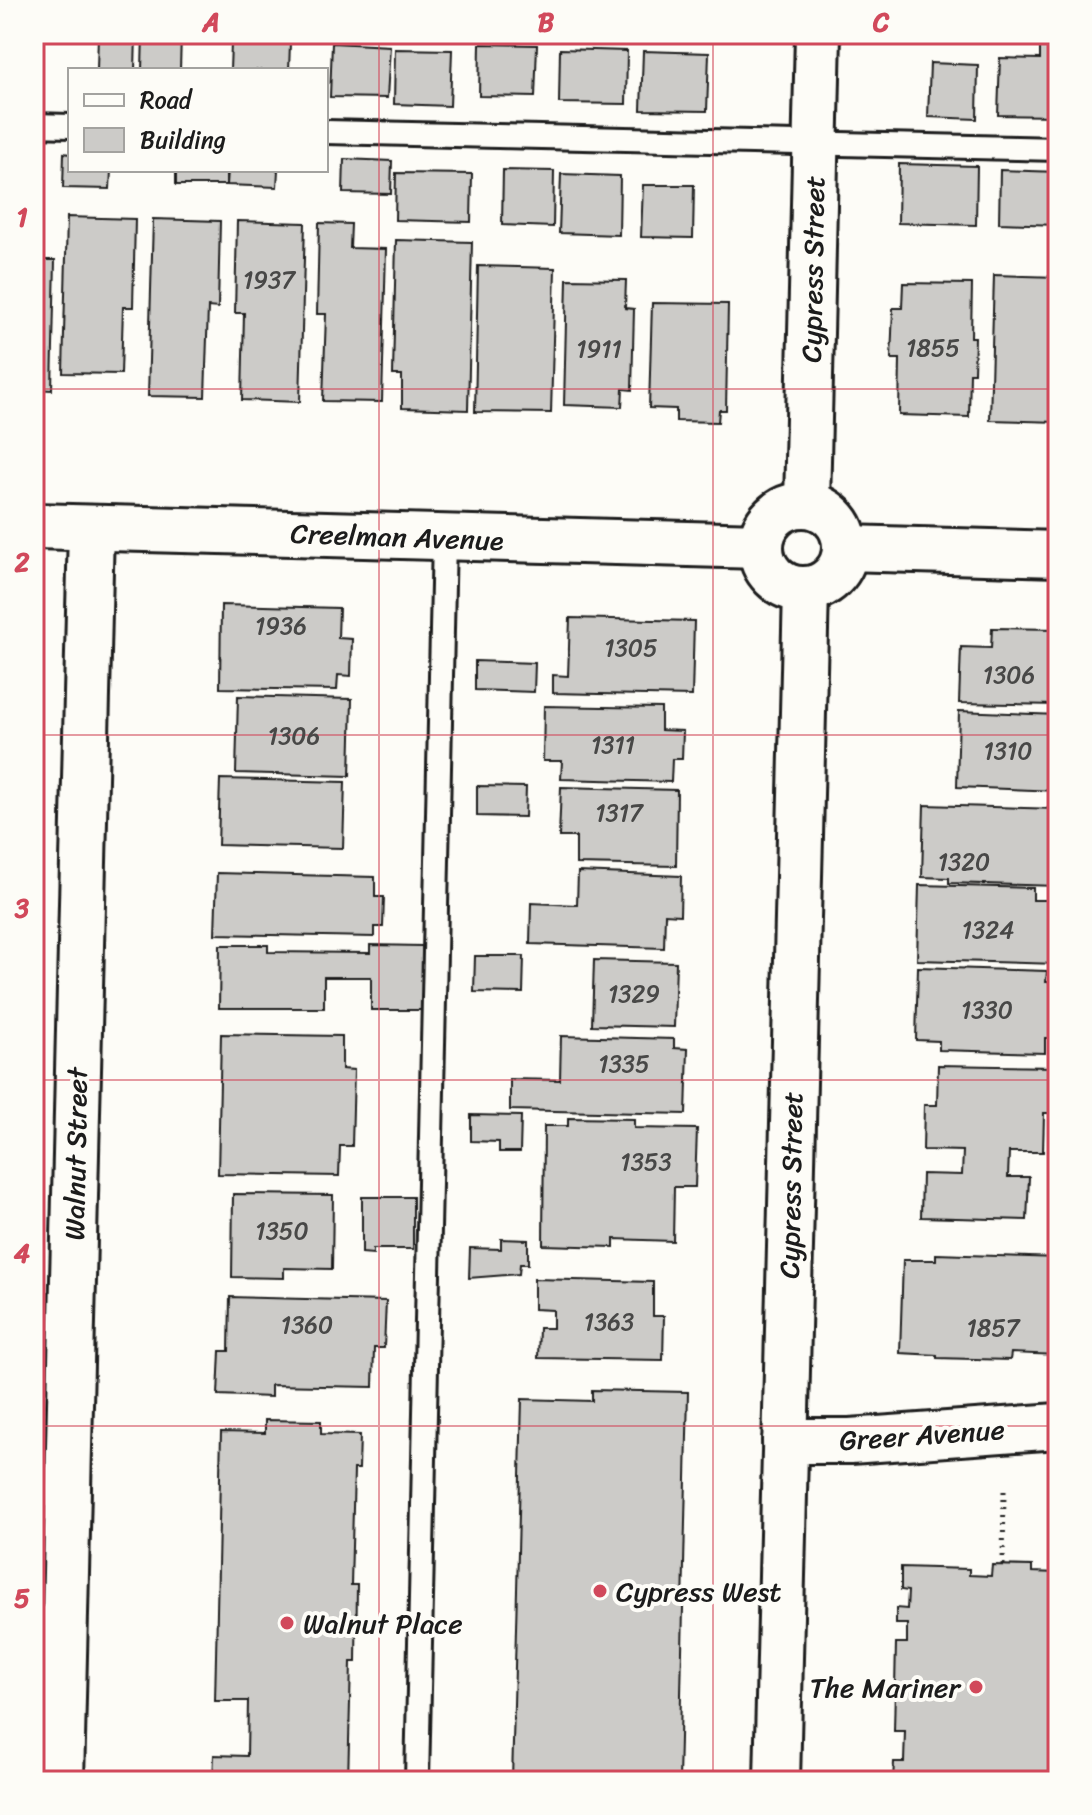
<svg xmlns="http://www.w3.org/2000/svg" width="1092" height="1815" viewBox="0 0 1092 1815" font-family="Sriracha,sans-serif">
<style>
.building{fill:#cccbc8;stroke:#1c1c1c;stroke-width:2}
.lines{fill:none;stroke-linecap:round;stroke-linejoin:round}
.service-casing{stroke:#1c1c1c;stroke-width:28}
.minor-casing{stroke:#1c1c1c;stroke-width:50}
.path{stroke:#1c1c1c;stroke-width:5;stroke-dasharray:2 6;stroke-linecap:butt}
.service{stroke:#fdfcf7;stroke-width:22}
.minor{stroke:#fdfcf7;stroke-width:44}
.grid{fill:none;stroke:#d1495b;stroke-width:2;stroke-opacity:0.55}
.poi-dot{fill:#d1495b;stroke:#fdfcf7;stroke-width:3}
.labels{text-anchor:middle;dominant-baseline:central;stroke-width:8;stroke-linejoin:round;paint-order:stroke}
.number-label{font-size:24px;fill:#484847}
.street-label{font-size:28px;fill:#1c1c1c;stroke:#fdfcf7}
.poi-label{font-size:28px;fill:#1c1c1c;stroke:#fdfcf7;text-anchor:start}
.neatline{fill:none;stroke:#d1495b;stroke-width:3}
.grid-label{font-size:26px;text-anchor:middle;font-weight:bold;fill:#d1495b}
</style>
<rect width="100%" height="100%" fill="#fdfcf7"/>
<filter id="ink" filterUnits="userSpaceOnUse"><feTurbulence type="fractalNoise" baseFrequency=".0125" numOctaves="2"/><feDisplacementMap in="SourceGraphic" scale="16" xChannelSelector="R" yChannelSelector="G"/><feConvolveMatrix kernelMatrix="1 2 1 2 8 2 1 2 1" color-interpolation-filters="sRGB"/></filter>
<g filter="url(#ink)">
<!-- building -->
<g class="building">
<polygon points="98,34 136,34 135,70 97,70"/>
<polygon points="143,34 181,34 180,70 142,70"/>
<polygon points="1040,34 1058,34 1058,116 998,115 1000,58 1040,59"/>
<polygon points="231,43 290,43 289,70 230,70"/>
<polygon points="332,43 390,46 387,98 330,97"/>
<polygon points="480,44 537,45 535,97 479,96"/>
<polygon points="395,49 452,50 450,106 394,104"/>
<polygon points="560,49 627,51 626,104 559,103"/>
<polygon points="643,51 709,53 707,111 641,110"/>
<polygon points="930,63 978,65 977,119 928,117"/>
<polygon points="64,153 70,154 70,170 111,170 110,189 63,188"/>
<polygon points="344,159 392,161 391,194 343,193"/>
<polygon points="899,164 977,166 976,225 898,223"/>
<rect x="176" y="170" width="50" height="15"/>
<polygon points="228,170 278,170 277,187 227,185"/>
<polygon points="503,170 554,171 553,227 502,225"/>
<polygon points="1000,170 1058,172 1057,225 999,223"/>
<polygon points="396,173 472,174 471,222 395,220"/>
<polygon points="561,174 620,176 619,235 559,233"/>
<polygon points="643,185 694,185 693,238 641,237"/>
<polygon points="67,217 135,219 133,307 123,307 121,374 63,373"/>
<polygon points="153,219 220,221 218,308 208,307 205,397 148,396"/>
<polygon points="237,221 305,223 300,402 242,400 244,313 235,313"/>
<polygon points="319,223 351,224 350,248 386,249 382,402 323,401 326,314 317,314"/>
<polygon points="396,240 472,242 468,410 402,408 402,375 393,375"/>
<polygon points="34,260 55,260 52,390 34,389"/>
<polygon points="478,266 555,268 551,413 475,412"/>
<polygon points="994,275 1058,277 1058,422 990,420"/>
<polygon points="567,279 626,280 625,308 634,309 632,390 623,389 622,407 564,405"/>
<polygon points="903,283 972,284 971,337 975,337 974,373 970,373 969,417 899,415 900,359 891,359 893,308 902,308"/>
<polygon points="652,303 728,304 726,410 719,410 718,422 676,421 676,409 649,408"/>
<polygon points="221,605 339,608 338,638 352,639 351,676 338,675 337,690 220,688"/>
<polygon points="570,618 694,621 692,696 553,693 553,675 568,676"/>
<polygon points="992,628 1058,629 1058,705 959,703 961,647 991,648"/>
<polygon points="475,661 535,663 534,692 475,690"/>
<polygon points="238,696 352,699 350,776 236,773"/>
<polygon points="544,706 661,708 661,730 683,731 682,759 672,759 671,782 561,779 562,761 543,761"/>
<polygon points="959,711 1058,715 1058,791 957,787"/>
<polygon points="220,779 345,782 343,848 218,845"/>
<polygon points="477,786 526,787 525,817 477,816"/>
<polygon points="561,787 677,790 676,866 576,864 576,837 559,837"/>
<polygon points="924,805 1058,809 1058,886 949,883 949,878 922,877"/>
<polygon points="578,872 681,876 680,915 665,914 664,948 530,944 531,903 577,905"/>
<polygon points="217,873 375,877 375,897 384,897 383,927 374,927 374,937 215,934"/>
<polygon points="919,885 1033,888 1033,900 1058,900 1058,964 917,960"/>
<polygon points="220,945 268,945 268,952 370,953 370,945 422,946 422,1010 371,1010 371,977 324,977 324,1008 219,1008"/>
<polygon points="475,956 524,956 523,993 474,992"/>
<polygon points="594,960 676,962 674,1027 592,1025"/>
<polygon points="918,967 1047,971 1046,982 1058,982 1058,1038 1045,1038 1045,1053 939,1050 939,1041 916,1040"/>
<polygon points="221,1034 342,1036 342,1069 354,1070 352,1146 340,1146 339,1176 218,1174"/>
<polygon points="561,1036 674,1039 674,1048 688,1049 686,1114 510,1110 510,1079 560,1080"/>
<polygon points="938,1065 1058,1067 1058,1113 1044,1113 1043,1152 1009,1152 1008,1177 1029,1177 1027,1220 921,1217 922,1174 962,1175 963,1151 923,1150 924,1105 937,1105"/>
<polygon points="471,1115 521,1116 520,1152 499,1152 499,1142 471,1141"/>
<polygon points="568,1118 634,1119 634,1128 697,1129 695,1187 674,1187 673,1241 614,1239 614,1247 543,1245 544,1126 568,1126"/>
<polygon points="233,1194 333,1195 332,1269 284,1268 284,1278 232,1277"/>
<polygon points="362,1197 413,1197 413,1249 373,1249 373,1254 362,1253"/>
<polygon points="501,1239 528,1240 528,1264 520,1264 519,1274 469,1278 470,1248 501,1249"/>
<polygon points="936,1254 1058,1258 1058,1355 1011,1353 1010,1360 937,1358 937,1355 900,1353 903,1260 936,1260"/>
<polygon points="534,1279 653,1282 653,1316 664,1316 663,1360 538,1358 539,1328 553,1328 553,1310 534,1309"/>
<polygon points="230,1297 386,1301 384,1348 374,1348 373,1387 271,1385 271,1397 218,1395 220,1351 229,1351"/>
<polygon points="592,1390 688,1392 679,1781 512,1781 522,1399 592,1401"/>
<polygon points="265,1420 321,1421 321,1434 360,1435 359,1469 354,1469 351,1585 357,1585 356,1662 351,1662 348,1781 213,1781 214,1755 247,1756 248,1701 215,1701 221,1432 265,1433"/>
<polygon points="992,1565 1032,1566 1032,1572 1058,1573 1058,1781 893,1781 894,1762 904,1762 905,1731 894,1731 896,1643 907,1643 907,1624 896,1624 896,1608 907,1609 908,1591 901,1590 901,1567 969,1569 969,1575 991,1576"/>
</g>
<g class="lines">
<!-- service casing -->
<g class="service-casing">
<g id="service">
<polyline points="34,125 70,126"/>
<polyline points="326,132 1058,149"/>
<polyline points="417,1781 444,538"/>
</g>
</g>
<!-- minor casing -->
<g class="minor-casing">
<g id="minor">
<polyline points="807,504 818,34"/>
<circle cx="803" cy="547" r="42"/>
<polyline points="34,526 760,546"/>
<polyline points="846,548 1058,554"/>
<polyline points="785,1441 850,1441 1058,1426"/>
<polyline points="61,1781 91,528"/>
<polyline points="777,1781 806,589"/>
</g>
</g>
<!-- path -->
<polyline class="path" points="1003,1565 1004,1491"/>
<!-- service -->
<use href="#service" class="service"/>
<!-- minor -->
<use href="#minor" class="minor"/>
</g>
</g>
<!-- grid -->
<path class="grid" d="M379,34V1781M713,34V1781M34,389H1058M34,735H1058M34,1080H1058M34,1426H1058"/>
<!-- markers -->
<g class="poi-dot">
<circle cx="600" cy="1591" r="8"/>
<circle cx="287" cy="1623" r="8"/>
<circle cx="976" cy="1687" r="8"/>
</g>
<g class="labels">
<!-- number labels -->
<g class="number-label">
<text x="269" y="280">1937</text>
<text x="933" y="348">1855</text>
<text x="599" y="349">1911</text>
<text x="281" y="626">1936</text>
<text x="631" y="648">1305</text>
<text x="1009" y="675">1306</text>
<text x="294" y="736">1306</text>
<text x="613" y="745">1311</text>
<text x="1008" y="751">1310</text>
<text x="619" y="813">1317</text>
<text x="964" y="862">1320</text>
<text x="988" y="930">1324</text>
<text x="634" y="994">1329</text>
<text x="987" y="1010">1330</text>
<text x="624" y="1064">1335</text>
<text x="646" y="1162">1353</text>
<text x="282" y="1231">1350</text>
<text x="609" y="1322">1363</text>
<text x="307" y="1325">1360</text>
<text x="993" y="1328">1857</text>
</g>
<!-- street labels -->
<g class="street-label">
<text transform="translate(813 269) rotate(-89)">Cypress Street</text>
<text transform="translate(397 537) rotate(2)">Creelman Avenue</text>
<text transform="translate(76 1154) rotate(-89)">Walnut Street</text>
<text transform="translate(791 1185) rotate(-89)">Cypress Street</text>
<text transform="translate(922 1435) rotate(-4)">Greer Avenue</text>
</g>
<!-- poi labels -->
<g class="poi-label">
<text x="616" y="1591">Cypress West</text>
<text x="303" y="1623">Walnut Place</text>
<text x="960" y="1687" text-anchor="end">The Mariner</text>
</g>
</g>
<!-- margin -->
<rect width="1092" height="1815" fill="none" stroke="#fdfcf7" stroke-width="88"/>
<!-- legend -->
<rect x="68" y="68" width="260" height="104" fill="#fdfcf7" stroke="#a3a29f" stroke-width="2"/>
<rect x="84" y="94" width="40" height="12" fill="#fdfcf7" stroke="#a3a29f" stroke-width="2"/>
<text x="140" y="108" font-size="24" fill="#1c1c1c">Road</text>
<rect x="84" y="128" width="40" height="24" fill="#cccbc8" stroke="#a3a29f" stroke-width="2"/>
<text x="140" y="148" font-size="24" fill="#1c1c1c">Building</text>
<rect x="44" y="44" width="1004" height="1727" class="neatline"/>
<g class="grid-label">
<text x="211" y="31">A</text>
<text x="546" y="31">B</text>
<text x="881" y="31">C</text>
<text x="22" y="226">1</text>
<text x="22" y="571">2</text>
<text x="22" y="917">3</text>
<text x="22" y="1262">4</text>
<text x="22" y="1607">5</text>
</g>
</svg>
